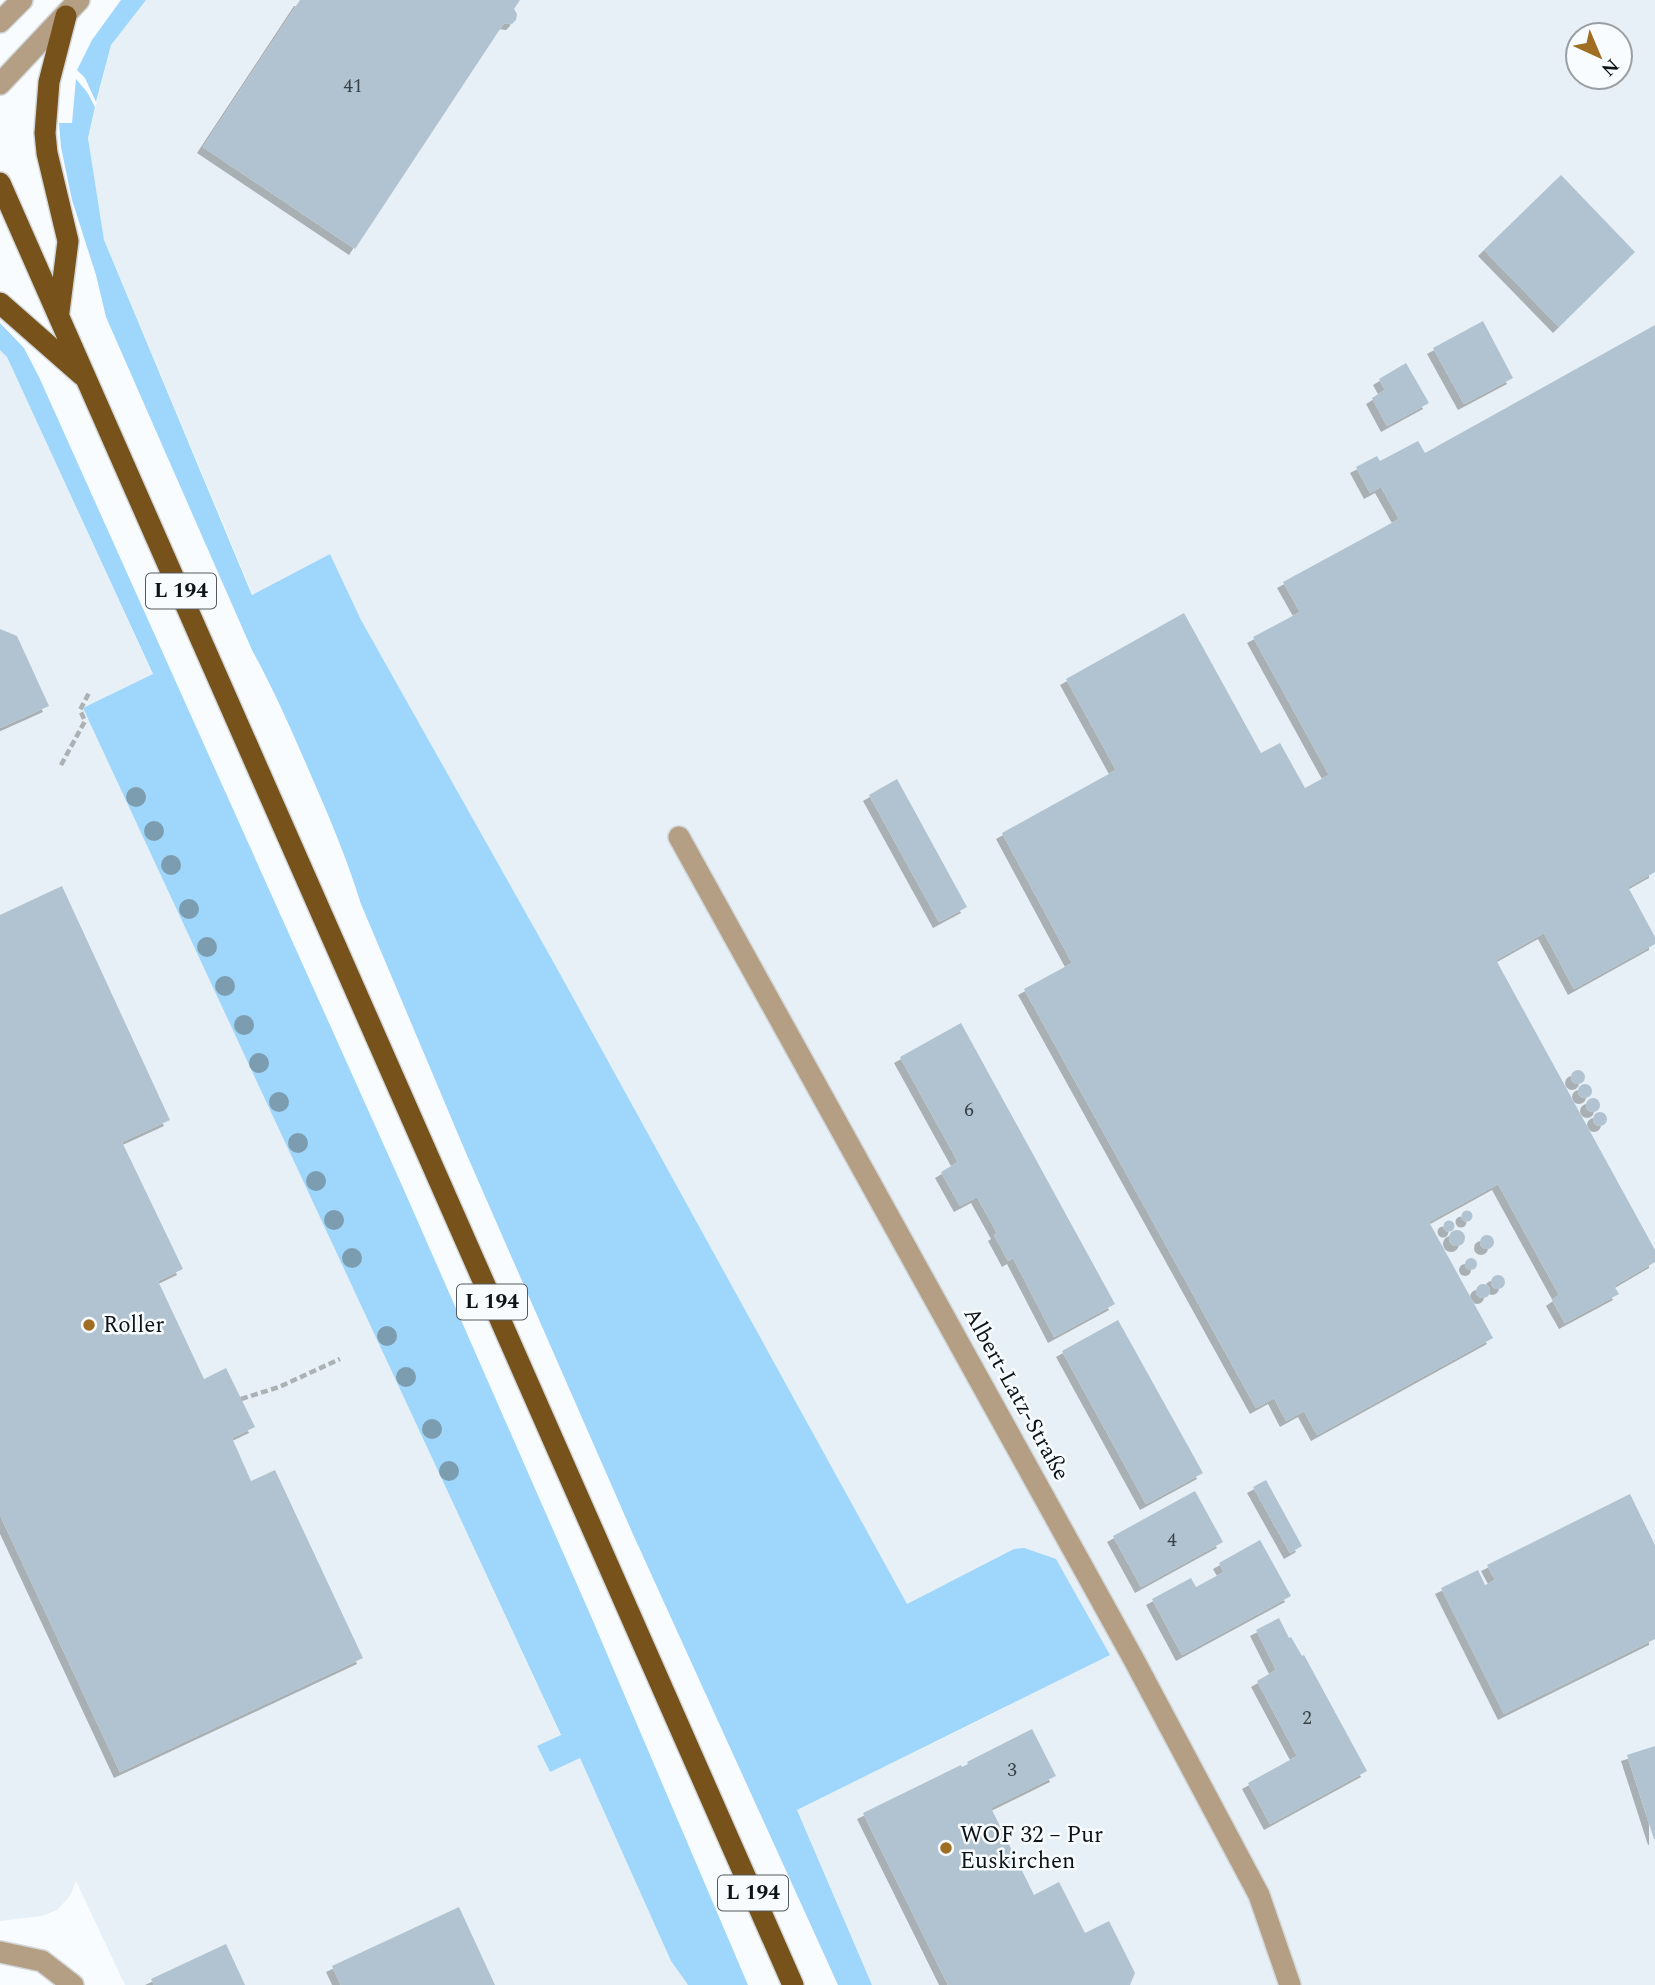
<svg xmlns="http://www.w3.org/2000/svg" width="1655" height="1985" viewBox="0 0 1655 1985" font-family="Spectral,serif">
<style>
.built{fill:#e6f0f6;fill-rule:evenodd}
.green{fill:#9fd6fb}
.building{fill:#b1c3d0;filter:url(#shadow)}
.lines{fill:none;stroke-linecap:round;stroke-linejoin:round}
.minor-casing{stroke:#d2d7da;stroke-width:24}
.major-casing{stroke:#d2d7da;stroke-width:24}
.path{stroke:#acb1b4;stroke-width:4.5;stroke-dasharray:7 3.5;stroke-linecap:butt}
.minor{stroke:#b49f84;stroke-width:21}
.major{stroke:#77521a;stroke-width:21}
.tree{fill:#7c9db0}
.poi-dot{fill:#9f6e23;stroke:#f8fcff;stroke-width:2.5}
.labels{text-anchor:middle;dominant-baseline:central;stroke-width:5;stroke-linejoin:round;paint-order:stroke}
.number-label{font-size:19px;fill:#364046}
.shield{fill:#f8fcff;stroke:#545a5d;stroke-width:2}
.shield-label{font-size:21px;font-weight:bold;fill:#0d1418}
.poi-label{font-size:23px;fill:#0d1418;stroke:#f8fcff;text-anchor:start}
.street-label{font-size:23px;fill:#0d1418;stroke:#f8fcff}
</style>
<defs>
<filter id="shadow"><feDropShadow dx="-6" dy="6" stdDeviation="0" flood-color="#0004"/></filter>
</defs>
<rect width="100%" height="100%" fill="#f8fcff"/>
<!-- built -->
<g class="built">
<path d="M146,0H1655V1985H872L797,1810L1010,1705L946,1584L907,1605L554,963L361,620L330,554L253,595L104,240L88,138L111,45ZM1578,35H1620V77H1578Z"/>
<polygon points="0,350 7,357 153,675 84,708 561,1736 537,1746 549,1770 550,1771 580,1758 671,1961 688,1985 125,1985 76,1881 70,1896 57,1910 42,1916 0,1921"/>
</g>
<!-- green -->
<g class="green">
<polygon points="121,0 146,0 111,45 96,102 85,78 77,70 92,40"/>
<path d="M76,79L87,92L95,107L88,138L104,240L252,595L330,554L361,620L554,963L907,1604L1014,1549L1024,1548L1056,1559L1110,1655L797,1810L872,1985H838L632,1532L466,1153L361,904C347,859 329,816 310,773C292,731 274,690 252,650L106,317L96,275L72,200L61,147L59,123H72Z"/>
<polygon points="0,323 24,348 39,377 404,1190 590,1614 748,1985 688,1985 671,1961 580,1758 550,1772 537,1746 561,1735 83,708 153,674 7,357 0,350"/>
</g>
<!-- building -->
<g class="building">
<polygon points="300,0 520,0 514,9 517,14 516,20 512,24 504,23 355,249 203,147"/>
<polygon points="1561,175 1635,252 1559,327 1484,250"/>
<polygon points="1483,321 1513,378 1464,404 1433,348"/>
<polygon points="1655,325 1655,872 1628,887 1655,937 1655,944 1574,989 1544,933 1496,960 1655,1250 1655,1262 1614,1286 1619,1294 1565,1323 1552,1300 1559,1295 1498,1184 1429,1222 1493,1338 1317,1435 1304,1411 1286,1421 1274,1398 1256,1408 1024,989 1072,963 1002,833 1116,770 1066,679 1184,613 1261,753 1280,743 1305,788 1329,775 1253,637 1300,612 1283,582 1399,519 1381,487 1370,493 1356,467 1377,456 1380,461 1418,441 1425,453"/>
<polygon points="1406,363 1429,403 1387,426 1372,398 1385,390 1379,379"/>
<polygon points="0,629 17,636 49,706 0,728"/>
<polygon points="897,779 967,907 939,922 869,795"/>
<polygon points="62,886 170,1120 122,1142 183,1269 158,1281 204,1379 226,1368 255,1427 232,1438 251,1481 275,1470 363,1658 120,1772 0,1515 0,915"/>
<polygon points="961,1023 1115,1304 1054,1337 1013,1258 1008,1261 994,1235 997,1233 977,1197 960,1206 941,1172 958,1162 900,1057"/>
<circle cx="1578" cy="1077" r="7"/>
<circle cx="1585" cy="1091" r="7"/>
<circle cx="1593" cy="1105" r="7"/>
<circle cx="1600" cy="1119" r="7"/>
<circle cx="1467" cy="1216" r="5.5"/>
<circle cx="1449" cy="1226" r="5.5"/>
<circle cx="1457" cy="1238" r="8"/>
<circle cx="1487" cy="1242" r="7"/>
<circle cx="1471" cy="1264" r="6"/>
<circle cx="1498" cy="1282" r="7"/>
<circle cx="1483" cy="1291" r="7"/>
<polygon points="1118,1320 1203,1473 1146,1504 1062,1351"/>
<polygon points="1266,1480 1302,1546 1290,1553 1253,1487"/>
<polygon points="1195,1491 1223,1542 1141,1587 1113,1536"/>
<polygon points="1630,1494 1655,1545 1655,1639 1504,1714 1441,1588 1478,1570 1485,1585 1495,1580 1487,1565"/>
<polygon points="1260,1540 1291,1596 1182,1655 1152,1599 1191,1578 1196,1587 1224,1572 1219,1563"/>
<polygon points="1279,1618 1289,1638 1291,1637 1302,1656 1304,1655 1367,1771 1270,1824 1248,1783 1297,1756 1257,1681 1276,1670 1256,1630"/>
<polygon points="1032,1729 1056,1776 991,1808 1034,1895 1059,1882 1085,1933 1109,1921 1135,1973 1130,1985 948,1985 863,1813 961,1765 962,1767 968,1764 967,1762"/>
<polygon points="1655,1746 1655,1839 1654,1839 1627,1755"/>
<polygon points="459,1907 495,1985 341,1985 332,1966"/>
<polygon points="226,1944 245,1985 154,1985 151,1979"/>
</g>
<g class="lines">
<!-- minor casing -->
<g class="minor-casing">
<g id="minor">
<polyline points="0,22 22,0"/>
<polyline points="0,84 79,0"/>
<polyline points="679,837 1133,1658 1259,1895 1290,1985"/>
<polyline points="0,1952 42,1961 73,1985"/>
</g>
</g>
<!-- major casing -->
<g class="major-casing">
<g id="major">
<polyline points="0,183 793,1985"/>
<polyline points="0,303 82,375"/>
<polyline points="59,312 68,241 47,153 45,133 49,82 66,16"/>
</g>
</g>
<!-- path -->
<g class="path">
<polyline points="61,765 85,721 80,710 90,691"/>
<polyline points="241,1399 279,1387 340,1359"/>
</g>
<!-- minor -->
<use href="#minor" class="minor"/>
<!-- major -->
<use href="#major" class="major"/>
</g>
<!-- trees -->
<g class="tree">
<circle cx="136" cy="797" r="10"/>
<circle cx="154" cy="831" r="10"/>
<circle cx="171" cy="865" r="10"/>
<circle cx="189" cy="909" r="10"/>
<circle cx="207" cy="947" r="10"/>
<circle cx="225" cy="986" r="10"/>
<circle cx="244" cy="1025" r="10"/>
<circle cx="259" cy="1063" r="10"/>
<circle cx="279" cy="1102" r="10"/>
<circle cx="298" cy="1143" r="10"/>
<circle cx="316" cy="1181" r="10"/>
<circle cx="334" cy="1220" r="10"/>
<circle cx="352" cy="1258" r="10"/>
<circle cx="387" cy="1336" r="10"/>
<circle cx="406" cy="1377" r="10"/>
<circle cx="432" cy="1429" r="10"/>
<circle cx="449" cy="1471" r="10"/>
</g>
<!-- markers -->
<g class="poi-dot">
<circle cx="89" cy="1325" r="7"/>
<circle cx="946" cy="1848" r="7"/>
</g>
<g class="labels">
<!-- number labels -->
<g class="number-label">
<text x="353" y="86">41</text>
<text x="969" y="1110">6</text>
<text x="1172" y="1540">4</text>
<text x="1307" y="1718">2</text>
<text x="1012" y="1770">3</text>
</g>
<!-- shield labels -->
<g class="shield">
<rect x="146" y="573.5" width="70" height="35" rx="5"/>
<rect x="457" y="1284.5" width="70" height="35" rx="5"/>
<rect x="718" y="1875.5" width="70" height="35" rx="5"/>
</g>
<g class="shield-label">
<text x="181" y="591">L 194</text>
<text x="492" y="1302">L 194</text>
<text x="753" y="1893">L 194</text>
</g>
<!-- poi labels -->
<g class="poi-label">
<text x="103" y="1325">Roller</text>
<text x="960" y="1835">WOF 32 – Pur<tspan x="960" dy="26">Euskirchen</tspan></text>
</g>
<!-- street labels -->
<g class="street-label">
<text transform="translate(1016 1394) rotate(61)">Albert-Latz-Straße</text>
</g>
</g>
<!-- north arrow -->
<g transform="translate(1599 56) rotate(136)"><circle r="33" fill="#f8fcff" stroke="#9a9fa3" stroke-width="2"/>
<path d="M0-5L12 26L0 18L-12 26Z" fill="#9f6e23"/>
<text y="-10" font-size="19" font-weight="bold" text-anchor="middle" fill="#0d1418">N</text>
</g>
</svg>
